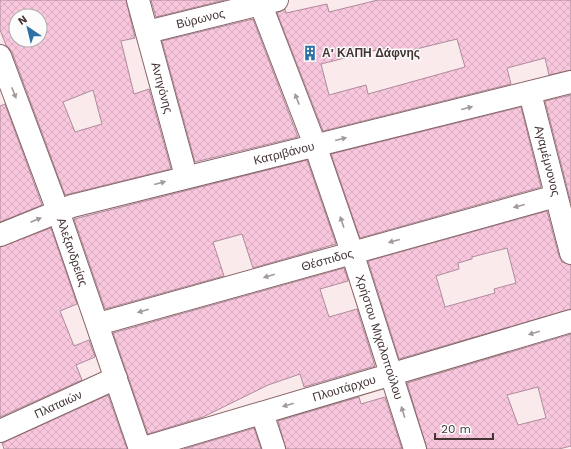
<svg xmlns="http://www.w3.org/2000/svg" width="571" height="449" viewBox="0 0 571 449" font-family="'Work Sans',sans-serif">
<style>
.building{fill:url(#building-cross-hatch);stroke:#ad8b9a;fill-rule:evenodd}
.lines{fill:none;stroke-linecap:round;stroke-linejoin:round}
.minor-casing{stroke:#8a6668;stroke-width:24}
.minor{stroke:#fff;stroke-width:22}
.oneway{fill:#a29a9a}
.labels{text-anchor:middle;dominant-baseline:central;stroke-width:3;stroke-linejoin:round;paint-order:stroke}
.street-label{font-size:12px;fill:#443434;stroke:#fcfcfc}
.poi-label{font-size:12px;font-weight:bold;fill:#443434;stroke:#fcfcfc;text-anchor:start}
</style>
<defs>
<pattern id="building-cross-hatch" width="8" height="8" patternUnits="userSpaceOnUse"><rect width="8" height="8" fill="#f8c7dd"/><path d="M0 0l8 8M0 8l8-8" fill="none" stroke="#d6acbe"/></pattern>
</defs>
<rect width="100%" height="100%" fill="#fbeaeb"/>
<!-- building -->
<g class="building">
<path d="M0,0H126L135,38L121,41L134,94L149,89L171,169L65,195L12,52L6,45L0,30ZM16,16H40V40H16ZM93,90L102,124L75,132L63,102Z"/>
<polygon points="151,0 225,0 156,17"/>
<path d="M378,0H571V70L549,75L545,58L507,68L511,84L323,131L277,13L285,9L286,13L327,4L329,12ZM457,39L465,67L368,94L366,85L329,95L321,64L380,49L381,55L400,50V53Z"/>
<polygon points="253,19 298,137 195,162 162,41"/>
<polygon points="571,95 571,203 545,101"/>
<polygon points="5,104 42,205 0,222 0,106"/>
<polygon points="521,107 541,187 360,238 331,154"/>
<polygon points="307,160 336,244 253,268 242,234 213,242 224,276 105,309 74,219"/>
<path d="M547,211L559,256L562,262L571,265V309L399,359L368,261ZM507,248L516,283L494,289L495,293L445,307L436,276L459,269L458,263L472,259V257Z"/>
<polygon points="51,228 77,304 60,311 74,346 89,340 95,357 76,365 82,380 0,417 0,247"/>
<polygon points="344,268 348,281 320,289 329,317 357,309 375,366 304,387 300,374 268,385 203,417 148,434 113,333"/>
<path d="M571,334V446L559,449H427L407,383ZM538,387L546,418L518,425L507,395Z"/>
<polygon points="108,395 127,449 4,449 2,443"/>
<polygon points="359,397 361,404 385,397 402,449 286,449 278,421"/>
<polygon points="254,428 261,449 184,449"/>
</g>
<g class="lines">
<!-- minor casing -->
<g class="minor-casing">
<g id="minor">
<path id="s1" d="M138,0L186,176"/>
<path id="s2" d="M259,0L315,145L352,252L415,449"/>
<path id="s3" d="M147,32L277,0"/>
<path id="s4" d="M0,56L58,211L140,449"/>
<path id="s5" d="M530,93L571,253"/>
<path id="s6" d="M0,235L72,206L571,82"/>
<path id="s7" d="M98,324L556,196"/>
<polyline points="262,413 274,449"/>
<path id="s8" d="M0,431L116,378"/>
<path id="s9" d="M140,449L571,321"/>
</g>
</g>
<!-- minor -->
<use href="#minor" class="minor"/>
</g>
<!-- one-way arrows -->
<defs><path id="oneway-solid" d="M-6-.8H1V-3.2L6.5 0L1 3.2V.8H-6Z"/></defs>
<g class="oneway">
<use href="#oneway-solid" transform="translate(14 93) rotate(69)"/>
<use href="#oneway-solid" transform="translate(297 99) rotate(-111)"/>
<use href="#oneway-solid" transform="translate(467 108) rotate(-14)"/>
<use href="#oneway-solid" transform="translate(341 139) rotate(-14)"/>
<use href="#oneway-solid" transform="translate(160 183) rotate(-15)"/>
<use href="#oneway-solid" transform="translate(519 206) rotate(165)"/>
<use href="#oneway-solid" transform="translate(36 220) rotate(-23)"/>
<use href="#oneway-solid" transform="translate(342 222) rotate(-109)"/>
<use href="#oneway-solid" transform="translate(394 241) rotate(165)"/>
<use href="#oneway-solid" transform="translate(269 276) rotate(164)"/>
<use href="#oneway-solid" transform="translate(143 311) rotate(164)"/>
<use href="#oneway-solid" transform="translate(534 333) rotate(164)"/>
<use href="#oneway-solid" transform="translate(288 405) rotate(164)"/>
<use href="#oneway-solid" transform="translate(403 412) rotate(-107)"/>
</g>
<!-- icons -->
<defs>
<g id="building-bare" transform="scale(1.2)"><path d="M-4-6H4V6H1V3H-1V6H-4ZM-2.5-4.3h1.7v1.8h-1.7ZM.8-4.3h1.7v1.8H.8ZM-2.5-1h1.7V.8h-1.7ZM.8-1h1.7V.8H.8Z" fill="#2c70a5" stroke="#fcfcfc" stroke-width="2.5" paint-order="stroke"/></g>
</defs>
<g fill-rule="evenodd">
<use href="#building-bare" x="310" y="53"/>
</g>
<g class="labels">
<!-- street labels -->
<g class="street-label">
<text stroke="none"><textPath href="#s3" startOffset="55">Βύρωνος</textPath></text>
<text stroke="none"><textPath href="#s1" startOffset="91">Αντιγόνης</textPath></text>
<text stroke="none"><textPath href="#s6" startOffset="296">Κατριβάνου</textPath></text>
<text stroke="none"><textPath href="#s5" startOffset="70">Αγαμέμνονος</textPath></text>
<text stroke="none"><textPath href="#s4" startOffset="209">Αλεξανδρείας</textPath></text>
<text stroke="none"><textPath href="#s7" startOffset="238">Θέσπιδος</textPath></text>
<text stroke="none"><textPath href="#s2" startOffset="358">Χρήστου Μιχαλοπούλου</textPath></text>
<text stroke="none"><textPath href="#s9" startOffset="213">Πλουτάρχου</textPath></text>
<text stroke="none"><textPath href="#s8" startOffset="64">Πλαταιών</textPath></text>
</g>
<!-- poi labels -->
<g class="poi-label">
<text x="322" y="53">Α' ΚΑΠΗ Δάφνης</text>
</g>
</g>
<!-- north arrow -->
<g transform="translate(28 28) rotate(325)"><circle r="19" fill="#fcfcfc" stroke="#b2acac"/>
<path d="M0-3L7 15L0 10L-7 15Z" fill="#2c70a5"/>
<text y="-6" font-size="11" font-weight="bold" text-anchor="middle" fill="#443434">N</text>
</g>
<!-- scale -->
<path d="M435 433v6h58v-6" fill="none" stroke="#443434" stroke-width="2"/>
<text x="441" y="433" font-size="12" fill="#443434" stroke="#fcfcfc" stroke-width="3" paint-order="stroke">20 m</text>
</svg>
